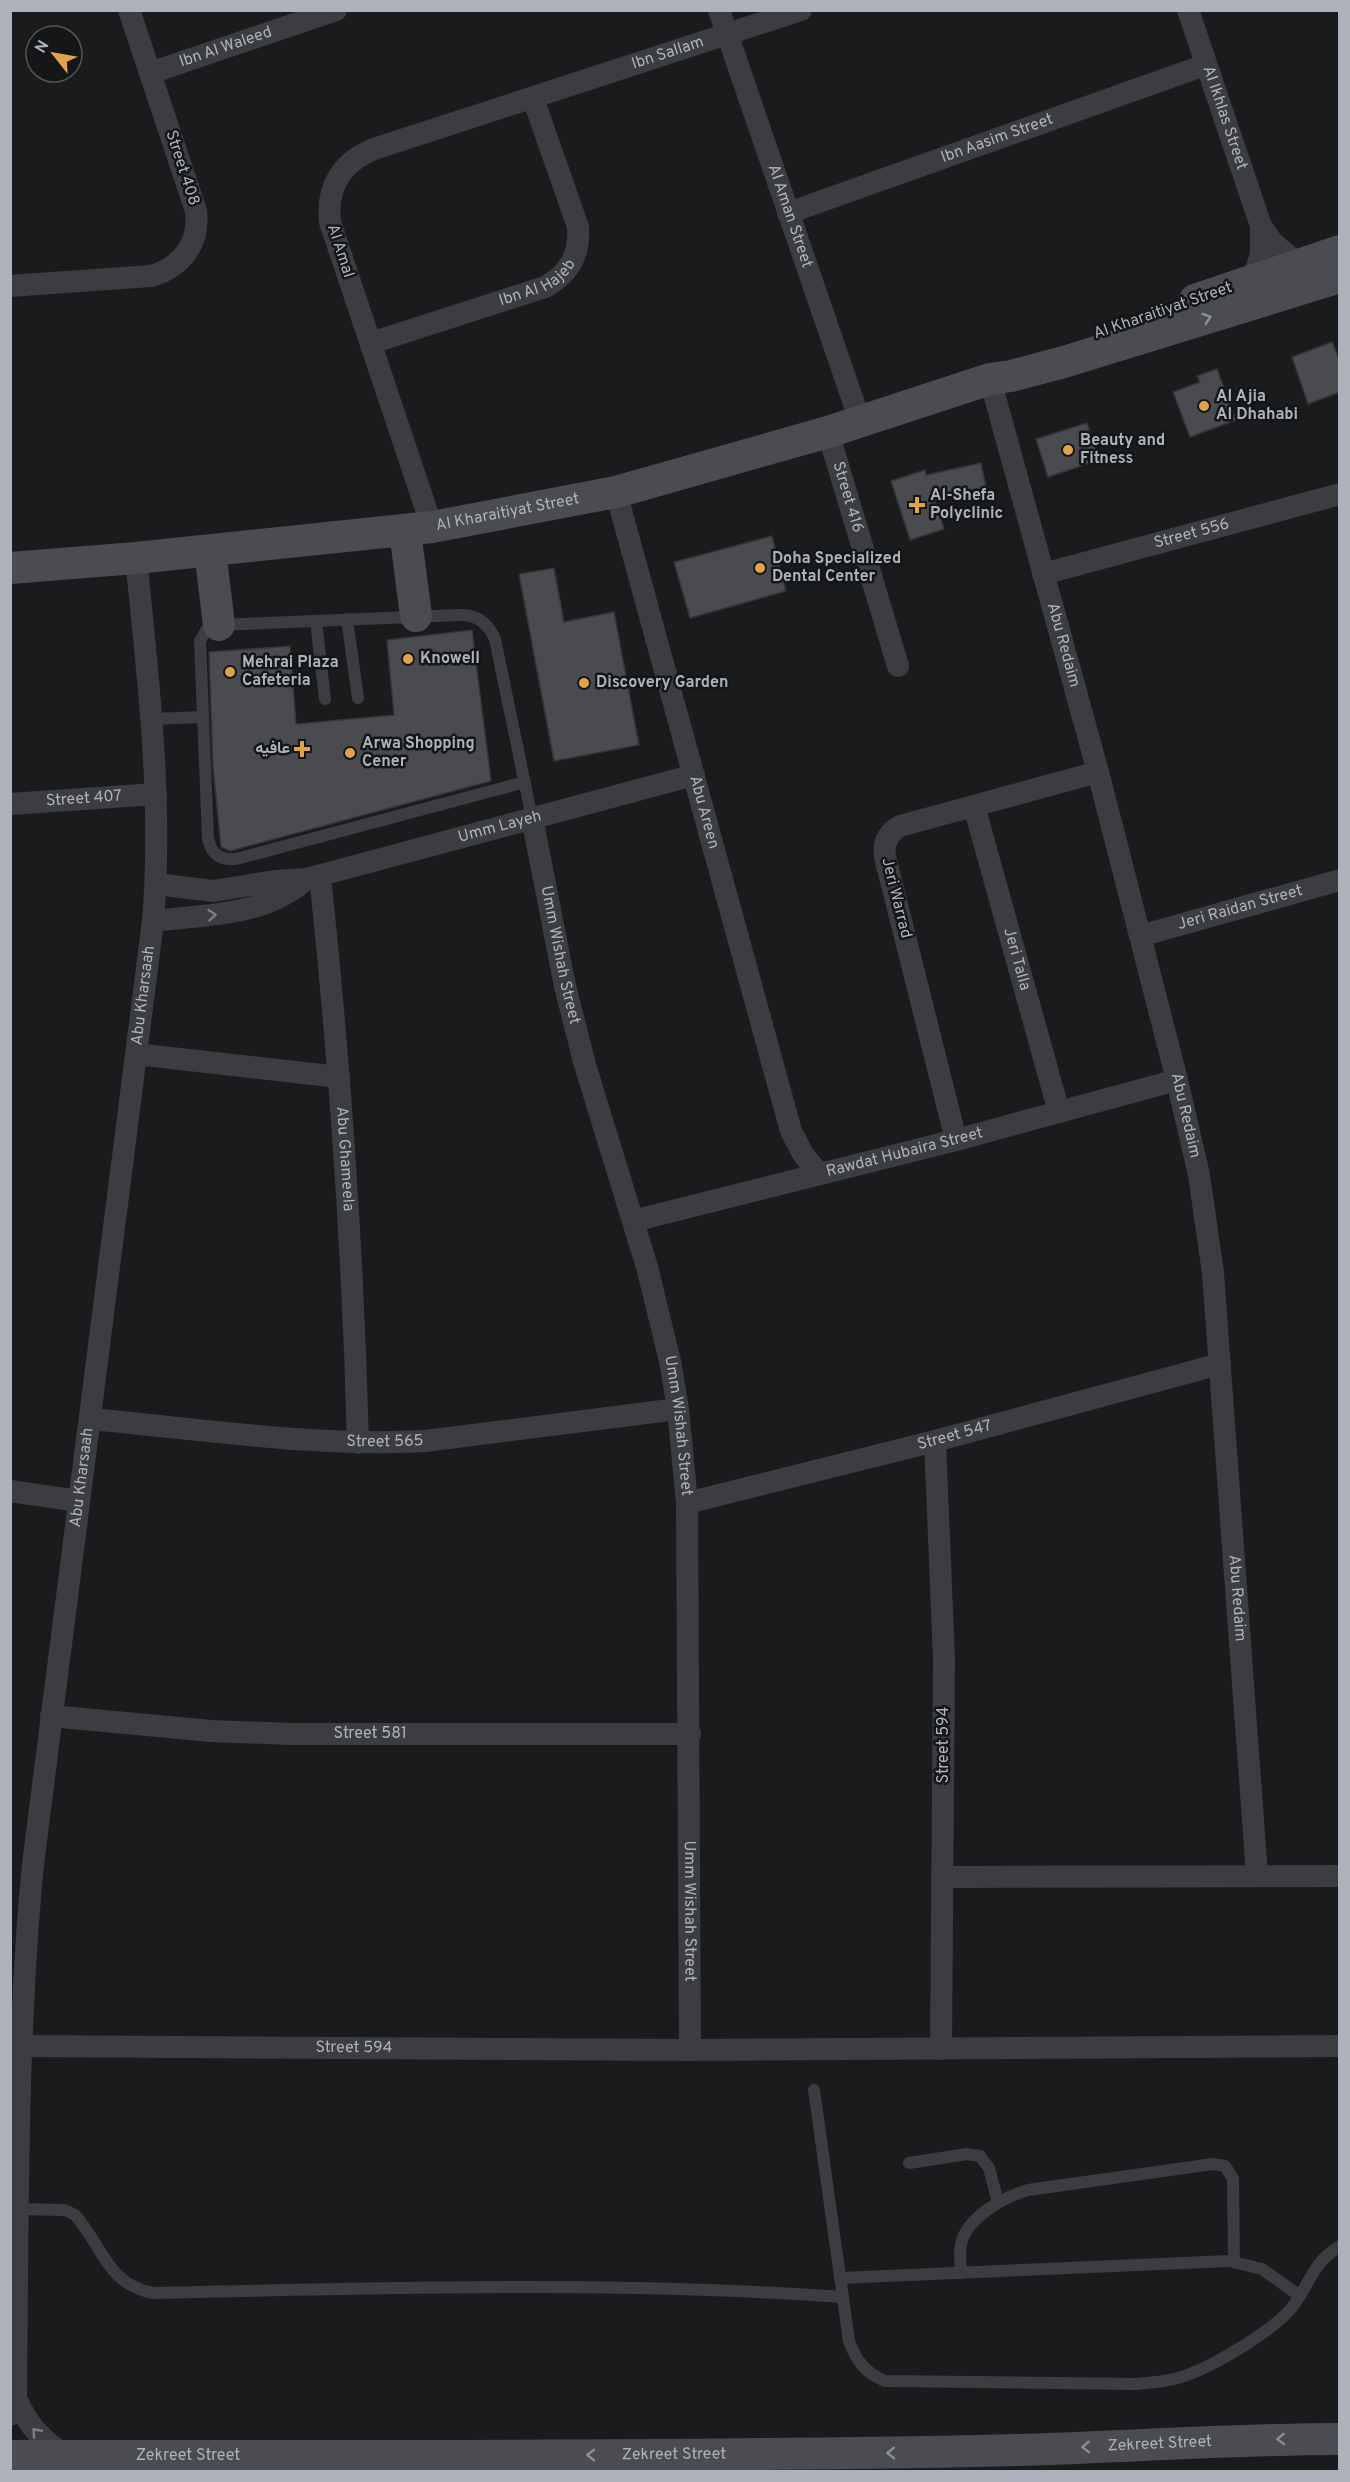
<svg xmlns="http://www.w3.org/2000/svg" width="1350" height="2482" viewBox="0 0 1350 2482" font-family="Overpass,Vazirmatn,sans-serif">
<style>
.building{fill:#4a4b4f;stroke:#353538;stroke-width:1.5}
.lines{fill:none;stroke-linecap:round;stroke-linejoin:round}
.lane{stroke:#3c3d41;stroke-width:12}
.street{stroke:#3c3d41;stroke-width:22}
.secondary{stroke:#4a4c51;stroke-width:32}
.oneway{stroke:#8b8f96}
.oneway2{stroke:#7b7e84}
.poi-dot{fill:#e1a24e;stroke:#151617;stroke-width:2}
.labels{text-anchor:middle;dominant-baseline:central;stroke-width:5;stroke-linejoin:round;paint-order:stroke}
.street-label{font-size:16px;fill:#aeb3bb;stroke:#151617}
.poi-label{font-size:16px;font-weight:bold;fill:#aeb3bb;stroke:#151617;text-anchor:start}
</style>
<rect width="100%" height="100%" fill="#1a1b1c"/>
<!-- building -->
<g class="building">
<polygon points="1332,342 1340,361 1340,392 1308,404 1292,357"/>
<polygon points="1217,369 1236,420 1190,437 1173,392 1200,382 1197,376"/>
<polygon points="1087,423 1099,460 1048,477 1036,439"/>
<polygon points="981,463 986,487 934,498 944,529 910,540 891,481 925,470 926,475"/>
<polygon points="772,536 786,591 690,618 674,562"/>
<polygon points="554,568 564,622 614,612 639,745 554,761 519,574"/>
<polygon points="472,630 491,781 230,851 221,847 213,767 209,652 290,646 296,724 394,715 387,640"/>
</g>
<g class="lines">
<!-- lane -->
<g class="lane">
<polyline points="347,619 358,698"/>
<polyline points="316,621 325,699"/>
<polyline points="152,719 202,717"/>
<path d="M525,782L240,858C224,862 211,856 208,838L200,641L207,629L219,625L459,615C477,614 488,623 495,639L532,818"/>
<path d="M814,2090L849,2341C856,2361 866,2373 885,2381L1136,2384C1155,2382 1173,2381 1190,2374C1218,2363 1275,2330 1293,2306C1311,2282 1312,2263 1340,2246"/>
<polyline points="909,2163 967,2154 980,2156 989,2168 998,2202"/>
<path d="M18,2209L65,2210L75,2215C103,2246 106,2284 153,2293C383,2288 613,2281 843,2297"/>
<path d="M961,2273C961,2264 959,2254 961,2244C967,2217 1004,2197 1028,2190L1213,2164L1225,2166L1233,2179L1234,2262"/>
<polyline points="840,2278 1229,2261 1262,2269 1300,2296"/>
</g>
<!-- street -->
<g class="street">
<path id="s1" d="M719,10L860,421"/>
<path id="s2" d="M1188,10L1261,226L1273,243L1298,264"/>
<path id="s3" d="M150,73L336,10"/>
<path id="s4" d="M788,213L1205,65"/>
<polyline points="1253,280 1261,253 1261,226"/>
<path d="M10,286L151,276C182,267 200,243 196,211L129,10"/>
<path id="s5" d="M371,343L545,287C569,274 580,255 578,227L533,98"/>
<path id="s6" d="M990,379L1098,772L1177,1080L1199,1175L1213,1273L1257,1875"/>
<path id="s7" d="M828,432L898,666"/>
<path id="s8" d="M616,492L791,1131L803,1154L819,1174"/>
<path id="s9" d="M432,527L330,222C326,187 342,162 374,149L801,10"/>
<path id="s10" d="M1043,574L1340,494"/>
<path id="s11" d="M10,804L156,794"/>
<path id="s12" d="M974,806L1059,1112"/>
<path id="s13" d="M532,818L565,986L585,1065L647,1267L670,1361L678,1409L687,1503L690,2050"/>
<path id="s14" d="M320,876C340,1064 353,1253 358,1443"/>
<path id="s15" d="M156,884L213,891L275,881L306,879L694,775"/>
<path d="M153,921C204,915 267,916 306,879"/>
<path id="s16" d="M1140,936L1340,880"/>
<polyline points="136,1054 339,1077"/>
<path d="M956,1140L885,857C883,843 888,833 900,826L1098,772"/>
<path id="s17" d="M633,1221L956,1140L1177,1080"/>
<path id="s18" d="M90,1419C201,1429 313,1447 425,1441L678,1409"/>
<polyline points="935,1441 944,1659 941,2049"/>
<polyline points="10,1491 79,1501"/>
<path id="s19" d="M687,1503L935,1441L1220,1364"/>
<path id="s20" d="M51,1716L211,1731L291,1734H690"/>
<polyline points="942,1877 1340,1876"/>
<path id="s21" d="M20,2046L690,2050L1340,2046"/>
<path d="M16,2398C27,2425 42,2440 66,2456"/>
<path id="s22" d="M10,2415L16,2398C18,2220 16,2041 33,1864L153,921C163,799 148,678 136,558"/>
</g>
<!-- secondary -->
<g class="secondary">
<polyline points="1195,300 1340,251"/>
<polyline points="405,531 416,616"/>
<polyline points="210,551 219,625"/>
<path id="s23" d="M10,568L136,558L432,527L616,492L828,432L990,379L1011,376L1064,362L1340,277"/>
<path id="s24" d="M10,2456C333,2456 656,2457 979,2451C1099,2449 1219,2439 1340,2439"/>
</g>
</g>
<!-- one-way arrows -->
<defs><path id="oneway-chevron" d="M-2-3.5L2.5 0L-2 3.5" fill="none" stroke-width="1.6" stroke-linecap="round" stroke-linejoin="round" transform="scale(1.5)"/></defs>
<g class="oneway">
<use href="#oneway-chevron" transform="translate(1207 318) rotate(-17)"/>
<use href="#oneway-chevron" transform="translate(1281 2439) rotate(178)"/>
<use href="#oneway-chevron" transform="translate(1086 2447) rotate(178)"/>
<use href="#oneway-chevron" transform="translate(891 2453) rotate(179)"/>
<use href="#oneway-chevron" transform="translate(591 2455) rotate(180)"/>
</g>
<g class="oneway2">
<use href="#oneway-chevron" transform="translate(212 915) rotate(-5)"/>
<use href="#oneway-chevron" transform="translate(36 2432) rotate(-132)"/>
</g>
<!-- markers -->
<g class="poi-dot">
<circle cx="1204" cy="406" r="6"/>
<circle cx="1068" cy="450" r="6"/>
<path d="M914 496h6v6h6v6h-6v6h-6v-6h-6v-6h6z"/>
<circle cx="760" cy="568" r="6"/>
<circle cx="408" cy="659" r="6"/>
<circle cx="230" cy="672" r="6"/>
<circle cx="584" cy="683" r="6"/>
<path d="M299 740h6v6h6v6h-6v6h-6v-6h-6v-6h6z"/>
<circle cx="350" cy="753" r="6"/>
</g>
<g class="labels">
<!-- street labels -->
<g class="street-label">
<text stroke="none"><textPath href="#s3" startOffset="80">Ibn Al Waleed</textPath></text>
<text stroke="none"><textPath href="#s9" startOffset="723">Ibn Sallam</textPath></text>
<text stroke="none"><textPath href="#s2" startOffset="114">Al Ikhlas Street</textPath></text>
<text stroke="none"><textPath href="#s4" startOffset="222">Ibn Aasim Street</textPath></text>
<text transform="translate(182 168) rotate(72)">Street 408</text>
<text stroke="none"><textPath href="#s1" startOffset="218">Al Aman Street</textPath></text>
<text transform="translate(340 251) rotate(72)">Al Amal</text>
<text stroke="none"><textPath href="#s5" startOffset="178">Ibn Al Hajeb</textPath></text>
<text transform="translate(1163 311) rotate(-19)">Al Kharaitiyat Street</text>
<text stroke="none"><textPath href="#s7" startOffset="68">Street 416</textPath></text>
<text stroke="none"><textPath href="#s23" startOffset="501">Al Kharaitiyat Street</textPath></text>
<text stroke="none"><textPath href="#s10" startOffset="154">Street 556</textPath></text>
<text stroke="none"><textPath href="#s6" startOffset="276">Abu Redaim</textPath></text>
<text stroke="none"><textPath href="#s11" startOffset="74">Street 407</textPath></text>
<text stroke="none"><textPath href="#s8" startOffset="332">Abu Areen</textPath></text>
<text stroke="none"><textPath href="#s15" startOffset="352">Umm Layeh</textPath></text>
<text transform="translate(896 898) rotate(76)">Jeri Warrad</text>
<text stroke="none"><textPath href="#s16" startOffset="104">Jeri Raidan Street</textPath></text>
<text stroke="none"><textPath href="#s13" startOffset="140">Umm Wishah Street</textPath></text>
<text stroke="none"><textPath href="#s12" startOffset="159">Jeri Talla</textPath></text>
<text stroke="none"><textPath href="#s22" startOffset="1428">Abu Kharsaah</textPath></text>
<text stroke="none"><textPath href="#s6" startOffset="762">Abu Redaim</textPath></text>
<text stroke="none"><textPath href="#s17" startOffset="280">Rawdat Hubaira Street</textPath></text>
<text stroke="none"><textPath href="#s14" startOffset="284">Abu Ghameela</textPath></text>
<text stroke="none"><textPath href="#s13" startOffset="626">Umm Wishah Street</textPath></text>
<text stroke="none"><textPath href="#s19" startOffset="276">Street 547</textPath></text>
<text stroke="none"><textPath href="#s18" startOffset="296">Street 565</textPath></text>
<text stroke="none"><textPath href="#s22" startOffset="942">Abu Kharsaah</textPath></text>
<text stroke="none"><textPath href="#s6" startOffset="1248">Abu Redaim</textPath></text>
<text stroke="none"><textPath href="#s20" startOffset="320">Street 581</textPath></text>
<text transform="translate(944 1745) rotate(-90)">Street 594</text>
<text stroke="none"><textPath href="#s13" startOffset="1112">Umm Wishah Street</textPath></text>
<text stroke="none"><textPath href="#s21" startOffset="334">Street 594</textPath></text>
<text stroke="none"><textPath href="#s24" startOffset="1150">Zekreet Street</textPath></text>
<text stroke="none"><textPath href="#s24" startOffset="664">Zekreet Street</textPath></text>
<text stroke="none"><textPath href="#s24" startOffset="178">Zekreet Street</textPath></text>
</g>
<!-- poi labels -->
<g class="poi-label">
<text x="1216" y="397">Al Ajia<tspan x="1216" dy="18">Al Dhahabi</tspan></text>
<text x="1080" y="441">Beauty and<tspan x="1080" dy="18">Fitness</tspan></text>
<text x="930" y="496">Al-Shefa<tspan x="930" dy="18">Polyclinic</tspan></text>
<text x="772" y="559">Doha Specialized<tspan x="772" dy="18">Dental Center</tspan></text>
<text x="420" y="659">Knowell</text>
<text x="242" y="663">Mehrai Plaza<tspan x="242" dy="18">Cafeteria</tspan></text>
<text x="596" y="683">Discovery Garden</text>
<text x="362" y="744">Arwa Shopping<tspan x="362" dy="18">Cener</tspan></text>
<text x="290" y="749" text-anchor="end">عافيه</text>
</g>
</g>
<!-- border -->
<rect width="1350" height="2482" fill="none" stroke="#aeb3bb" stroke-width="24"/>
<!-- north arrow -->
<g transform="translate(54 54) rotate(301)"><circle r="28" fill="#151617" stroke="#525559" stroke-width="1.5"/>
<path d="M0-4.5L10 22L0 15L-10 22Z" fill="#e1a24e"/>
<text y="-9" font-size="16" font-weight="bold" text-anchor="middle" fill="#aeb3bb">N</text>
</g>
</svg>
